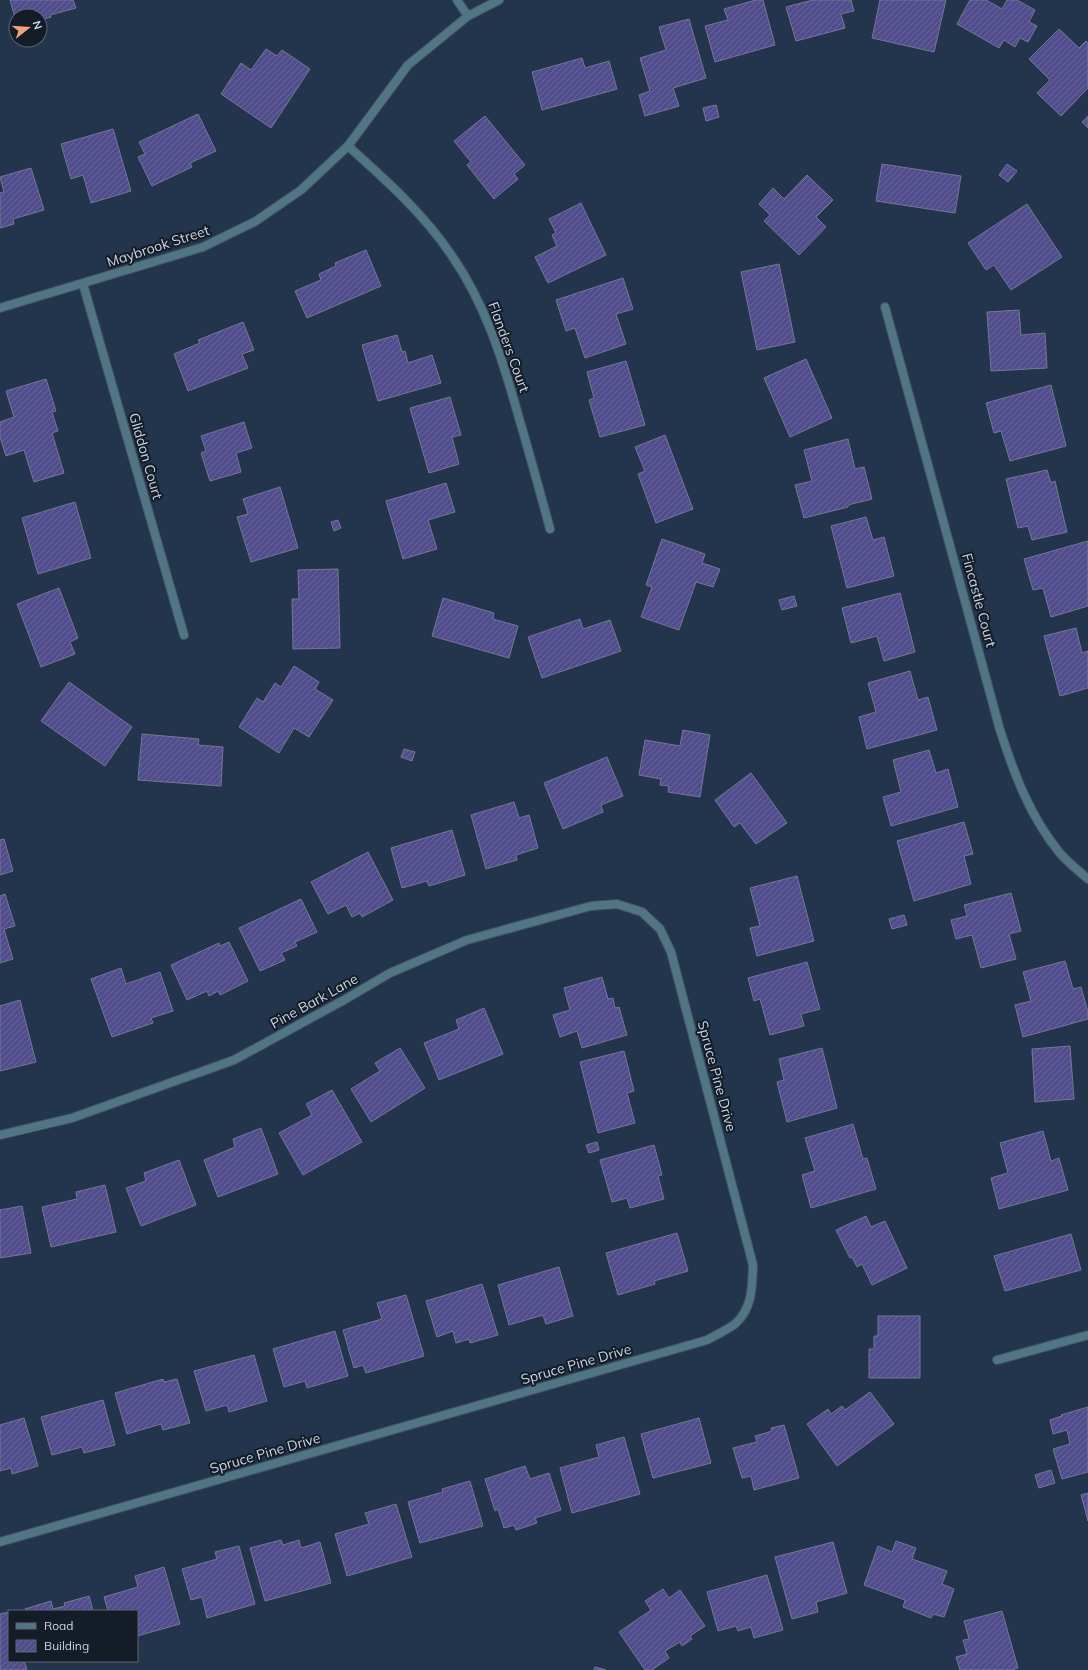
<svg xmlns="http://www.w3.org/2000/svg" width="1088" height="1670" viewBox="0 0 1088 1670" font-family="Mulish,sans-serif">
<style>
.building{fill:url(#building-hatch);stroke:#767696}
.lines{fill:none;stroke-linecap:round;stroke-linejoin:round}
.street-casing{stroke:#405267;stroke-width:10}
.street{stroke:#517583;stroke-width:8}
.labels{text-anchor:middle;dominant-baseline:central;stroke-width:4;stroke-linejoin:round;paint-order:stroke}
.street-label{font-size:14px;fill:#c9d5e4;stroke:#141c27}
</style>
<defs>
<pattern id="building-hatch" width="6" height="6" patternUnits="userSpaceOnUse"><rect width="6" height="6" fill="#514d8d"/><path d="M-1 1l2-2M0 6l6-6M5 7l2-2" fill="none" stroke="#69669d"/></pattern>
</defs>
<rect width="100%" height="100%" fill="#22354c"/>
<!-- building -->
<g class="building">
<polygon points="10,0 73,0 76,8 50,15 51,17 40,20 40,16 16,16 16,21"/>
<polygon points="756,0 763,0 775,45 715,62 705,26 728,20 724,9"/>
<polygon points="813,0 851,0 854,11 841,14 845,28 796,41 786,7"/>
<polygon points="880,0 946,0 934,52 872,38"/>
<polygon points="970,0 986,0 1002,9 1007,0 1017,0 1035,10 1029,22 1037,26 1028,42 1020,38 1015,47 1004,40 999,48 957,24"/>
<polygon points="689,19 706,78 673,88 679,106 645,116 639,95 650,91 640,58 666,50 659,27"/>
<polygon points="1059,29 1079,48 1086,41 1088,43 1088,88 1061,116 1037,93 1050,80 1029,59"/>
<polygon points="266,49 277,56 282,50 310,69 271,128 221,94 241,63 251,70"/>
<polygon points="582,58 585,68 609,61 617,89 542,110 532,72"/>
<polygon points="716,105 719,117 706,121 703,108"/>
<polygon points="198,114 216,151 190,163 192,167 152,186 138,157 145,154 139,142"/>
<polygon points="485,116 525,165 514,174 518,179 494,199 467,165 471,162 454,141"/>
<polygon points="1088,116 1088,128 1082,122"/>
<polygon points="113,129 131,191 91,203 83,175 71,179 61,144"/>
<polygon points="882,164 961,176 955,213 876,201"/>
<polygon points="1007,164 1017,171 1008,182 999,175"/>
<polygon points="31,168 44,210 13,219 14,224 0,228 0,193 4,192 0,177"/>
<polygon points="807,175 833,200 816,217 826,227 799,255 764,221 770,215 759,204 773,188 784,199"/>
<polygon points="581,203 606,255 548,283 535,257 557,246 552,235 556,233 549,219"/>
<polygon points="1027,204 1062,257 1011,290 994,265 986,270 968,243"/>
<polygon points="366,250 381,286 307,318 295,291 321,280 319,274 336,266 335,263"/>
<polygon points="779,264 795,342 757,350 741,272"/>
<polygon points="623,278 633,309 616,314 626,344 585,358 575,328 566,331 556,300"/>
<polygon points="1019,310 1021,335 1045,333 1047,368 991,371 987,312"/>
<polygon points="243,322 254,350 242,354 248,368 188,391 174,354 200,343 198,340"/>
<polygon points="397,335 402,352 405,351 408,363 432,355 441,383 378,401 362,345"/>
<polygon points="806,359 832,418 790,437 764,378"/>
<polygon points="626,361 645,425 600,437 589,400 594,398 587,372"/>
<polygon points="46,379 56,411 52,412 58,431 52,433 64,473 34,482 24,450 6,456 0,437 0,422 14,417 6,391"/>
<polygon points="1051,385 1066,446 1010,461 1001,431 994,433 986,403"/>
<polygon points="450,397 461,435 452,437 459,464 429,473 410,408"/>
<polygon points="244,422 252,448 236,453 241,472 210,481 201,453 206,451 201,436"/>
<polygon points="665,435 693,509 656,523 638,474 645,471 635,447"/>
<polygon points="848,439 855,469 864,467 872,499 848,505 848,507 804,518 795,485 812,481 804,450"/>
<polygon points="1047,470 1051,483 1055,481 1067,532 1032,540 1028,526 1018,528 1006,479"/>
<polygon points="446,483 455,512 428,520 437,549 403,559 386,501"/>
<polygon points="280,487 298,548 251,562 237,517 248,514 243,499"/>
<polygon points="75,502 91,558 38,574 22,518"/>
<polygon points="866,517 873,540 884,537 894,576 847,588 831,526"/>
<polygon points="338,520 341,528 334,531 331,522"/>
<polygon points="662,539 705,554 702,563 720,569 713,587 696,582 679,630 641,617 652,587 646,585"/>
<polygon points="1088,541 1088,606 1051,617 1043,588 1033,590 1024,559"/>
<polygon points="338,569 340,648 293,649 292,599 299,599 298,570"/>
<polygon points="59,588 78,638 70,642 75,654 41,667 17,604"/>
<polygon points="900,593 915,652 884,661 877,636 851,643 842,608"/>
<polygon points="794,596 797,606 782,610 779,600"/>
<polygon points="443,598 494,613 493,619 518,626 509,658 432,636"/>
<polygon points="580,619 583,629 610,620 621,651 542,678 528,637"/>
<polygon points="1076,628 1082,653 1088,651 1088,688 1060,696 1044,636"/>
<polygon points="294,666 319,682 315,689 333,700 309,737 294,728 279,753 239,727 257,698 263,702 275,683 281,687"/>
<polygon points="910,671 918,700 928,697 937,730 867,749 859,717 876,712 868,683"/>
<polygon points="69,682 132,727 105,766 41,721"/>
<polygon points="683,730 710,735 700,797 668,792 669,786 660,785 661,779 639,775 645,740 680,746"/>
<polygon points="142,734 199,739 198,745 223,747 221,786 138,780"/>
<polygon points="404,749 415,752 412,761 401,757"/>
<polygon points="929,750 936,773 948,769 958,807 891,826 883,797 901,792 893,760"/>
<polygon points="607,757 623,796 601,805 603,812 563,829 544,783"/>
<polygon points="751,773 787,823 756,844 740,823 734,827 715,800"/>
<polygon points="514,802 519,818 529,815 538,848 516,855 517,860 486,869 471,815"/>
<polygon points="964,822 973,854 964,856 971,884 914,901 897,841"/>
<polygon points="452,830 465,875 429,886 427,881 402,888 391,848"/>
<polygon points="4,839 13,871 0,875 0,840"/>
<polygon points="368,852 393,900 362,917 360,913 352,917 346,905 328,914 311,882"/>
<polygon points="797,876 814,941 757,956 750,928 760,926 750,888"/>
<polygon points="1011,893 1021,931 1009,934 1016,959 981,968 972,935 956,939 951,920 967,916 964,905"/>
<polygon points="5,894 15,926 4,929 13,959 0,963 0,896"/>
<polygon points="301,899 317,932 295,942 297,946 281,953 285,960 260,971 239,928"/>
<polygon points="904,915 907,925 892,929 889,919"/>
<polygon points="229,942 248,981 220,995 218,991 209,996 207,991 187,1000 171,965 219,943 220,946"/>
<polygon points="1065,961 1073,989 1081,987 1088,1012 1088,1019 1023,1037 1015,1005 1031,1001 1023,972"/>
<polygon points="807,962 820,1009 801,1014 804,1026 770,1035 760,999 754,1001 748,978"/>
<polygon points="121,968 126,984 160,972 173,1011 151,1018 153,1023 112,1037 91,979"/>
<polygon points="602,977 608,999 613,998 615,1008 619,1007 627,1035 582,1048 577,1031 560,1037 553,1015 570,1010 564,988"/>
<polygon points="20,1000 36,1062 0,1071 0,1006"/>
<polygon points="484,1008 503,1054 439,1080 424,1043 459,1029 456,1020"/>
<polygon points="1070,1046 1074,1099 1035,1102 1032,1049"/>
<polygon points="400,1048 425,1088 371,1122 351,1089 380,1071 375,1063"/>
<polygon points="822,1048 837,1108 787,1122 777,1082 784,1080 779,1059"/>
<polygon points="624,1051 634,1091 627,1093 635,1123 598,1133 580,1062"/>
<polygon points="332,1090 362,1142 303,1175 279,1133 312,1115 306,1104"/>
<polygon points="853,1124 863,1159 867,1158 876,1189 811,1208 802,1175 815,1171 805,1138"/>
<polygon points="261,1128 278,1174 218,1197 204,1160 235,1147 233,1139"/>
<polygon points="1043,1131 1051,1161 1059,1158 1068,1190 999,1209 991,1178 1008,1173 1000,1143"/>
<polygon points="597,1142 599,1150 589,1153 586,1145"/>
<polygon points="654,1145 662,1175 658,1176 664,1199 630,1208 627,1198 612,1202 600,1160"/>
<polygon points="179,1160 196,1205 141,1226 126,1188 146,1181 144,1173"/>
<polygon points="105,1185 116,1232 51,1247 42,1207 77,1199 76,1192"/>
<polygon points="22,1206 31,1253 0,1258 0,1210"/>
<polygon points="866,1216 871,1227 885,1221 907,1268 872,1285 862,1264 857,1267 852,1257 850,1258 836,1230"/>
<polygon points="677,1233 688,1271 654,1281 655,1284 618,1295 606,1253"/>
<polygon points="1071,1234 1081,1270 1005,1291 994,1256"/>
<polygon points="559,1267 573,1316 546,1324 543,1315 509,1325 498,1285"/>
<polygon points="482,1284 498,1335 470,1343 469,1339 456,1343 453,1331 437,1337 426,1301"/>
<polygon points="406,1295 424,1356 366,1373 363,1365 354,1368 343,1330 382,1319 377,1303"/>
<polygon points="878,1316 920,1316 920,1378 869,1378 869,1349 874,1349 874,1336 878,1336"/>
<polygon points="335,1331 348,1376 307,1388 305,1381 284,1387 273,1349"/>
<polygon points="254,1355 267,1401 229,1412 227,1405 206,1411 194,1371"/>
<polygon points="163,1379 164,1382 177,1379 190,1423 163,1430 161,1424 127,1434 115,1393"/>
<polygon points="870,1392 894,1424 837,1466 807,1424 828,1409 831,1414 842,1406 845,1410"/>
<polygon points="103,1400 115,1445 84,1453 82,1447 52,1455 41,1417"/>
<polygon points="1088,1407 1088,1472 1062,1479 1053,1449 1070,1444 1067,1430 1053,1434 1050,1420 1062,1416 1061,1415"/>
<polygon points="24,1418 38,1466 12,1474 11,1468 0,1471 0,1425"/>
<polygon points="699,1418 711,1463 653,1478 641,1434"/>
<polygon points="784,1425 799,1478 754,1490 751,1476 742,1478 733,1448 757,1442 755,1436 772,1431 771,1428"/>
<polygon points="624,1437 640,1494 572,1513 560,1468 599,1457 596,1445"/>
<polygon points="525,1466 530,1479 549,1473 561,1510 535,1518 537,1523 516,1530 514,1525 504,1528 498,1509 495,1511 485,1479"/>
<polygon points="1051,1470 1055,1483 1039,1488 1035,1475"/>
<polygon points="470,1481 483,1526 420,1543 408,1502 443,1492 442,1489"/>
<polygon points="1088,1493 1088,1521 1081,1495"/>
<polygon points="396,1504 412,1557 347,1576 335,1534 369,1524 365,1513"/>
<polygon points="281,1540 283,1545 299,1540 301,1548 320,1542 331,1583 265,1601 250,1548"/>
<polygon points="896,1541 916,1548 912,1559 947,1571 942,1584 954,1589 944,1617 933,1614 931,1618 903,1607 905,1600 864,1585 878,1546 892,1552"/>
<polygon points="833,1542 847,1593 816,1602 818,1612 792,1619 775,1557"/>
<polygon points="239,1546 255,1604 207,1618 202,1597 191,1600 182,1569 217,1559 215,1552"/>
<polygon points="164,1567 180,1624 137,1636 137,1611 108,1611 104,1597 138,1587 135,1576"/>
<polygon points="767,1575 783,1630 754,1638 751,1627 738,1631 736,1626 718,1631 707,1592"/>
<polygon points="663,1589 669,1598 680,1590 705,1626 690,1636 692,1639 682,1646 680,1642 665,1651 669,1658 652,1670 645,1670 619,1632 651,1610 645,1601"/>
<polygon points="89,1596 93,1611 25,1611 25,1609 51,1601 53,1609 65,1606 64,1603"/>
<polygon points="1002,1611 1018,1668 1012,1670 960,1670 956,1657 967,1654 963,1640 969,1639 964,1621"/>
<polygon points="9,1612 9,1661 24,1661 27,1669 25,1670 0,1670 0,1614"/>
<polygon points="595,1667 606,1670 594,1670"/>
</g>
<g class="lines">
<!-- street casing -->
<g class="street-casing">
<g id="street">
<polyline points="457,0 468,16"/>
<path d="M348,146C386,180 424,214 452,256C486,305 503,361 519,418C530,455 540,492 550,529"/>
<polyline points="83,284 184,635"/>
<path d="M885,307L1000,730C1014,773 1029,815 1059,852C1067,862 1078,870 1088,879"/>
<polyline points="0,308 203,247 256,221 301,190 348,146 408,65 468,16 499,0"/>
<path d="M0,1135L72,1118L234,1060L344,1000L390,973L467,940L591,906L617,904L642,912L660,929L671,952L753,1265C752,1286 753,1308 735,1324C727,1330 716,1335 707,1340L0,1542"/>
<polyline points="997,1360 1088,1335"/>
</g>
</g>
<!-- street -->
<use href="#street" class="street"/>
</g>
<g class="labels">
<!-- street labels -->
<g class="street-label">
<text transform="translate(158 246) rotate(-18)">Maybrook Street</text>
<text transform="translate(509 347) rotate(70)">Flanders Court</text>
<text transform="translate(146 456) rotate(74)">Gliddon Court</text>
<text transform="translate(979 600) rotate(75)">Fincastle Court</text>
<text transform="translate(314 1001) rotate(-29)">Pine Bark Lane</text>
<text transform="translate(717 1076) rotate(75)">Spruce Pine Drive</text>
<text transform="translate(576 1364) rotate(-16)">Spruce Pine Drive</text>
<text transform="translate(265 1453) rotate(-16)">Spruce Pine Drive</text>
</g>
</g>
<!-- legend -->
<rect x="8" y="1610" width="130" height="52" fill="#141c27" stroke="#5c6673"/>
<rect x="16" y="1623" width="20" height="6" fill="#517583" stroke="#5c6673"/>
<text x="44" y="1630" font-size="12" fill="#c9d5e4">Road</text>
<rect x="16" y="1640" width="20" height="12" fill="url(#building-hatch)" stroke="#5c6673"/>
<text x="44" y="1650" font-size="12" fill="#c9d5e4">Building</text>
<!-- north arrow -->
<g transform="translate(28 28) rotate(73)"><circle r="19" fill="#141c27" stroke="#5c6673"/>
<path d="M0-3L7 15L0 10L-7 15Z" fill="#f1a17d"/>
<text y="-6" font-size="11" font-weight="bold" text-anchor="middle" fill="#c9d5e4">N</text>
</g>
</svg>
